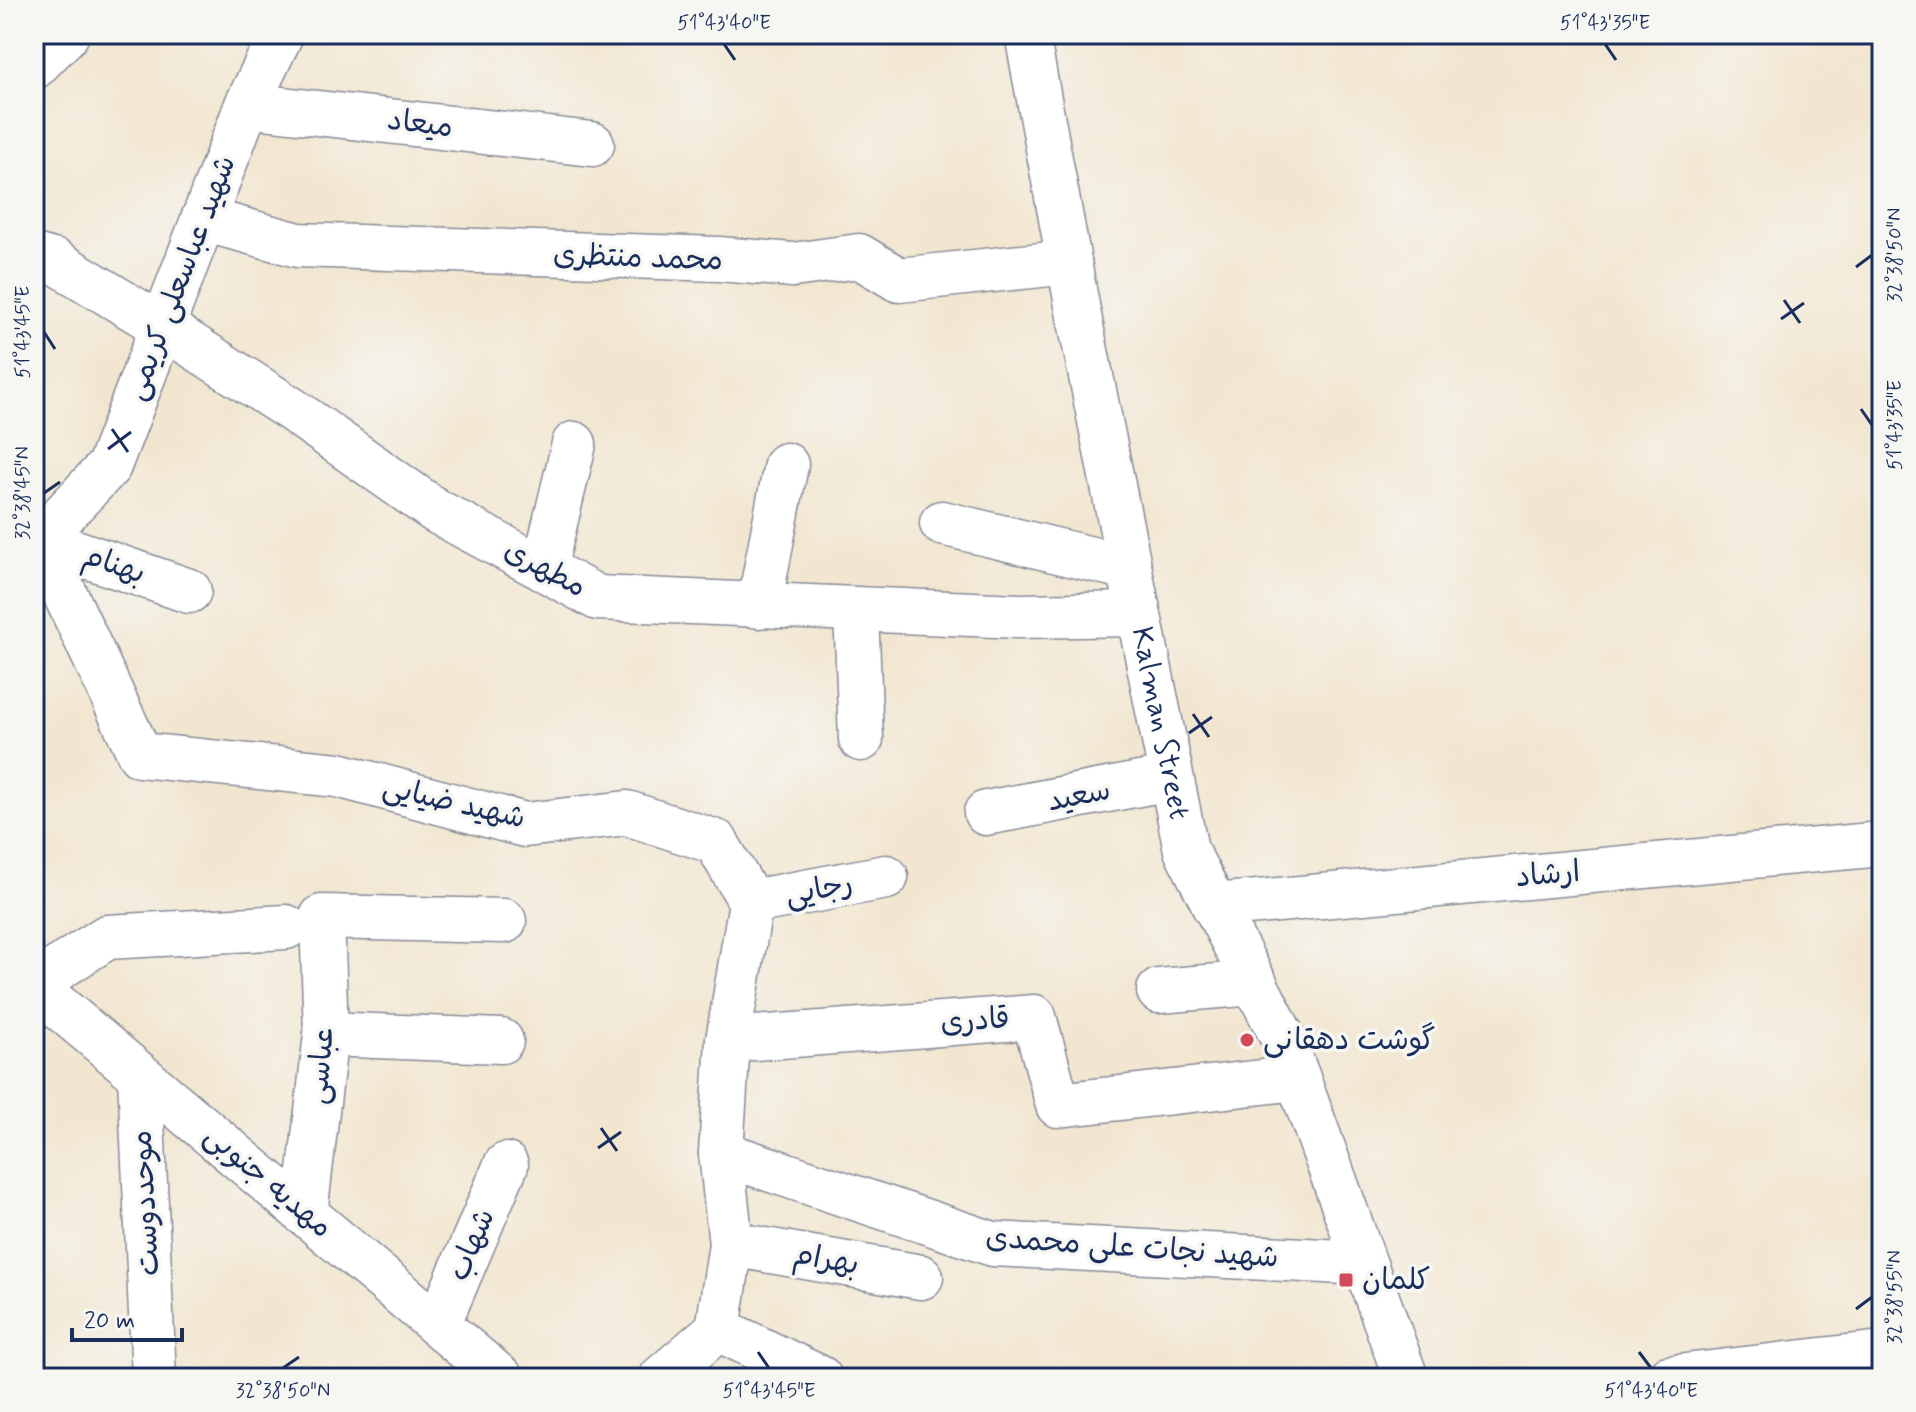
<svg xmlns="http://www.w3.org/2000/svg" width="1916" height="1412" viewBox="0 0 1916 1412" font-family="Mynerve,'Playpen Sans Arabic',sans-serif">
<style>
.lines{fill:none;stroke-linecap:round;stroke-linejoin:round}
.minor-casing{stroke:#868a97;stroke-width:47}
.minor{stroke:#fff;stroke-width:44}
.ticks{fill:none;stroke:#1b2f5e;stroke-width:3}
.poi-dot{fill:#d1495b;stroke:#f6f6f2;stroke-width:3}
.labels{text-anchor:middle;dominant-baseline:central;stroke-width:7;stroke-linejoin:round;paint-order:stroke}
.street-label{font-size:30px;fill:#1b2f5e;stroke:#f6f6f2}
.poi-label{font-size:30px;fill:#1b2f5e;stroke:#f6f6f2;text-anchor:start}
.neatline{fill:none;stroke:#1b2f5e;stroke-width:3}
.ticks-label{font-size:20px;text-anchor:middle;fill:#1b2f5e}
</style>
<rect width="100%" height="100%" fill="#f6f6f2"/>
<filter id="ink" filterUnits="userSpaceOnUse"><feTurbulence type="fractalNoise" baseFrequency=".0125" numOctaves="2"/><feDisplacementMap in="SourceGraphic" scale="16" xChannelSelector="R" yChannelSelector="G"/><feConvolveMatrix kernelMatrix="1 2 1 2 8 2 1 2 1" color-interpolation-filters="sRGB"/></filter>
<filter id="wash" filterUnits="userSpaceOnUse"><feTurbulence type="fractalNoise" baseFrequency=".006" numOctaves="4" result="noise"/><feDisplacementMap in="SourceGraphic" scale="32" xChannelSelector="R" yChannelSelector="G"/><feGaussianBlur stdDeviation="1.8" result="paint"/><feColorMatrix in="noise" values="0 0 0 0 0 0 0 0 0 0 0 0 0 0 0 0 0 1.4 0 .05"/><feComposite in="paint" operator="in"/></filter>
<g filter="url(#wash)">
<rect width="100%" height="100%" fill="#f2e6d0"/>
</g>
<g filter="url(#ink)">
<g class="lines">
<!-- minor casing -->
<g class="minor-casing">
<g id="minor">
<path id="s1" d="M1027,34L1079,316L1186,850L1284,1040L1406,1378"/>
<polyline points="34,67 67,34"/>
<polyline points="247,105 592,144"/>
<polyline points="203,219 298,245 719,259 793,265 859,256 899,280 1069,262"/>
<polyline points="34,256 56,262 165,328 294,411 436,511 598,598 1019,616 1138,614"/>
<polyline points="942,523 1129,568"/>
<polyline points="40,540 140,755 338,775 525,825 627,813 716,842 751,902 728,1040 721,1153 731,1244 718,1329 661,1378"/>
<polyline points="40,540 189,591"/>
<polyline points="34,546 109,466 247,105 281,34"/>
<polyline points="544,569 574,444"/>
<polyline points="759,606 786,465"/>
<polyline points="856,610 861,739"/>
<polyline points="986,813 1171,778"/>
<polyline points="751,902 886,877"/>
<polyline points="1214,906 1882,844"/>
<polyline points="34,984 107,937 286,927"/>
<polyline points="34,986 501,1378"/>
<polyline points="1159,991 1255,983"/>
<polyline points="326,1034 501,1041"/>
<polyline points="728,1040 1034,1017 1058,1105 1298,1078"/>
<polyline points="140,1076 154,1378"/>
<polyline points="721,1153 993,1244 1364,1263"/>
<polyline points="305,1214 326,1034 322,917 504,921"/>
<polyline points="731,1244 921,1277"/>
<polyline points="438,1325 506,1165"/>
<polyline points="718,1329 820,1378"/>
<polyline points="1668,1378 1882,1353"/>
</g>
</g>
<!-- minor -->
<use href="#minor" class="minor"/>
</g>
</g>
<!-- ticks -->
<path class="ticks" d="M724,44L735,60M1605,44L1616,60M1856,267L1872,255M1784,300L1800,323M1781,319L1804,303M44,332L55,349M1861,409L1872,425M112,429L128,452M108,449L131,432M44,493L60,482M1193,714L1209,737M1189,733L1212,717M601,1128L617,1151M598,1148L621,1132M1856,1309L1872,1297M758,1352L769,1368M1639,1352L1651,1368M283,1368L299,1357"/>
<!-- markers -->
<g class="poi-dot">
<circle cx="1247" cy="1040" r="8"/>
<rect x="1338" y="1272" width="16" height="16" rx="4"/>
</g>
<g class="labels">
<!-- street labels -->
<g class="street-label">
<text transform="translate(420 124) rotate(7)">میعاد</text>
<text transform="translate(638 258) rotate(2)">محمد منتظری</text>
<text transform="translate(181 278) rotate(-69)">شهید عباسعلی کریمی</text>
<text transform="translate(114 565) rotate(19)">بهنام</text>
<text transform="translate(545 569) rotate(28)">مطهری</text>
<text stroke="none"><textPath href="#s1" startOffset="702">Kalman Street</textPath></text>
<text transform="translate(1079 796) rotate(-11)">سعید</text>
<text transform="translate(454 803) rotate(13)">شهید ضیایی</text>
<text transform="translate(1548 875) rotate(-5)">ارشاد</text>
<text transform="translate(819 890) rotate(-11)">رجایی</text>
<text transform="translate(975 1021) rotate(-4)">قادری</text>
<text transform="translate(321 1066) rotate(-85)">عباسی</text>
<text transform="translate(268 1182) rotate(40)">مهدیه جنوبی</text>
<text transform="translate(146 1203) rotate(-93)">موحددوست</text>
<text transform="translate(472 1245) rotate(-67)">شهاب</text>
<text transform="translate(1132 1248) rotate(4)">شهید نجات علی محمدی</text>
<text transform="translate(826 1260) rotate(10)">بهرام</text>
</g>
<!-- poi labels -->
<g class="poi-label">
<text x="1263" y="1040">گوشت دهقانی</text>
<text x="1362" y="1280">کلمان</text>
</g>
</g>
<!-- margin -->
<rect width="1916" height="1412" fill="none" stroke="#f6f6f2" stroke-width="88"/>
<!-- scale -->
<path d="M72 1328v12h110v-12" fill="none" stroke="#1b2f5e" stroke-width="4"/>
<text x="84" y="1328" font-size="24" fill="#1b2f5e" stroke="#f6f6f2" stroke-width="6" paint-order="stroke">20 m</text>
<rect x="44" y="44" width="1828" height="1324" class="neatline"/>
<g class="ticks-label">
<text x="724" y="29">51°43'40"E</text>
<text x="1605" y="29">51°43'35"E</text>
<text transform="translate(1894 255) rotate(-90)" y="7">32°38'50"N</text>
<text transform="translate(22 332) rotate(-90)" y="7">51°43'45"E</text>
<text transform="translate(1894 425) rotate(-90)" y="7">51°43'35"E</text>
<text transform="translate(22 493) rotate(-90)" y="7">32°38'45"N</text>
<text transform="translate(1894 1297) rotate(-90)" y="7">32°38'55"N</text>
<text x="283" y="1397">32°38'50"N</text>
<text x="769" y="1397">51°43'45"E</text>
<text x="1651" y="1397">51°43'40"E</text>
</g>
</svg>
